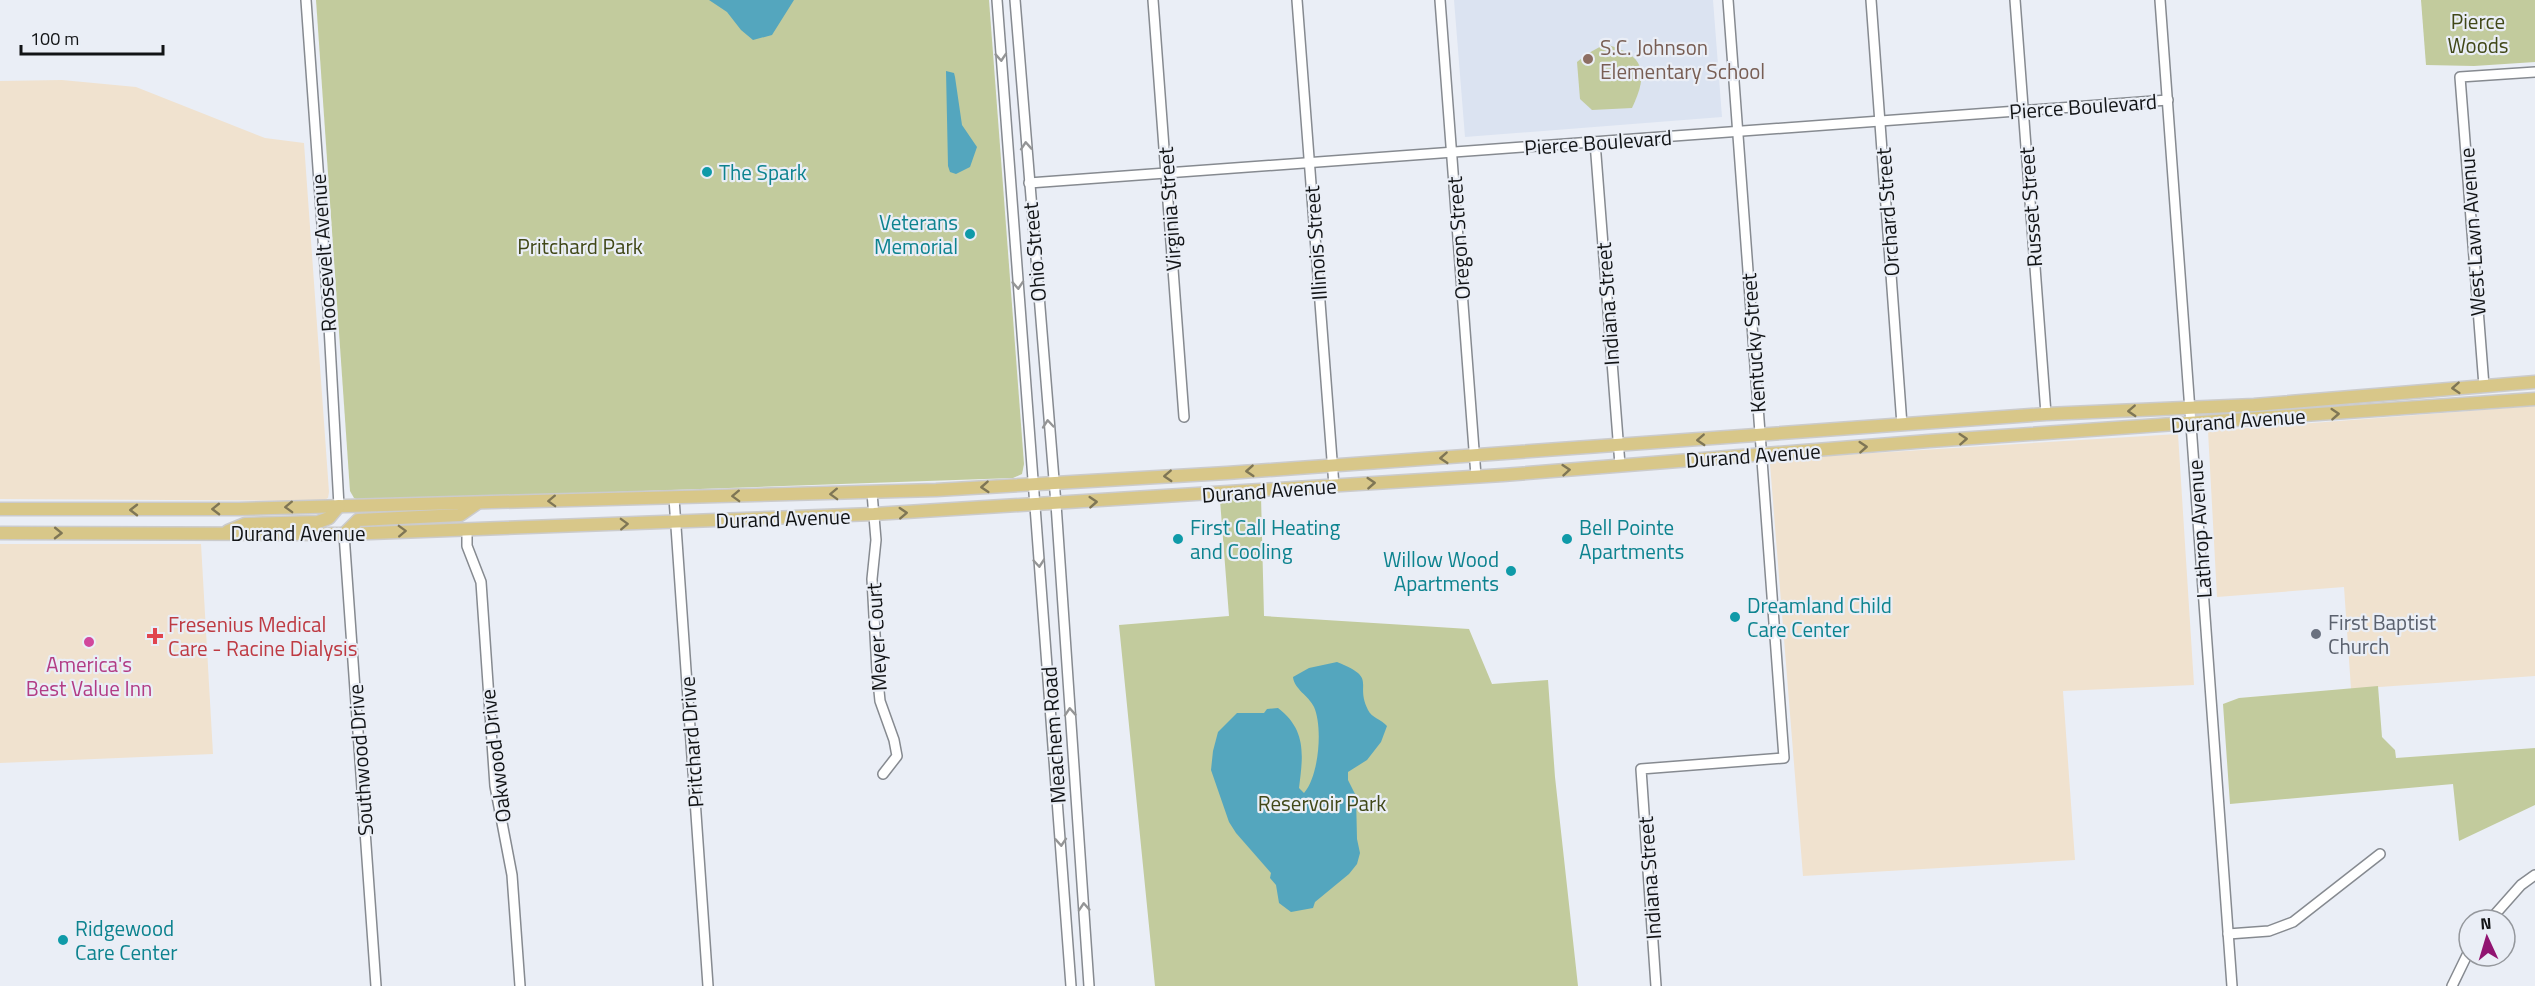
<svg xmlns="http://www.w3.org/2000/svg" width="2535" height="986" viewBox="0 0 2535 986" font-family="'Titillium Web',sans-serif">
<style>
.commercial{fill:#f0e2cf}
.built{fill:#dbe3f1}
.green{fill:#c2cb9d}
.water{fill:#54a6be}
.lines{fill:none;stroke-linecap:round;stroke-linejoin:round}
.minor-casing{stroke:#868a90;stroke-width:12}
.major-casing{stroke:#cbcbcc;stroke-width:15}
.minor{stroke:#fff;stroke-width:9}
.major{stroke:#d8c789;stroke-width:12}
.oneway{stroke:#949596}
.oneway2{stroke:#7f7655}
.education-dot{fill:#8d6e63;stroke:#eaeef6;stroke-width:2}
.culture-dot{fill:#0f9aa8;stroke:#eaeef6;stroke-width:2}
.worship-dot{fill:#6b7280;stroke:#eaeef6;stroke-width:2}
.health-dot{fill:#e0444e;stroke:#eaeef6;stroke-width:2}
.hotel-dot{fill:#d1479c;stroke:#eaeef6;stroke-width:2}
.labels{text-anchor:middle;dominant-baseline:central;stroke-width:4.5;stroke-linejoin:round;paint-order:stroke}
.park-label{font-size:21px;fill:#414818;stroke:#eaeef6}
.education-label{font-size:21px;fill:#785e54;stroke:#eaeef6;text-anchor:start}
.street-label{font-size:21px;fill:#121416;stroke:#eaeef6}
.culture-label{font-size:21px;fill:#0d838f;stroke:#eaeef6;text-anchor:start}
.worship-label{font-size:21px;fill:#5b616d;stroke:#eaeef6;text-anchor:start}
.health-label{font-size:21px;fill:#be3a42;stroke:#eaeef6;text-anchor:start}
.hotel-label{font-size:21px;fill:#b23c85;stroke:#eaeef6}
</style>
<rect width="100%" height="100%" fill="#eaeef6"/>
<!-- commercial -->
<g class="commercial">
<polygon points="62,80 136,87 265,138 304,143 329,492 328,498 322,501 0,499 0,81"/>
<polygon points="2535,406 2535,676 2351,689 2344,587 2217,597 2208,431"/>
<polygon points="2178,434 2194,685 2063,691 2075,860 1803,876 1770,464 1777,459"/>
<polygon points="0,544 201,544 213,754 0,763"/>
</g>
<!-- built -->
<polygon class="built" points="1454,0 1713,0 1722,117 1465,137"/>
<!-- green -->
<g class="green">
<polygon points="316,0 989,0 1024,464 1022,474 1013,478 361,501 354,498 350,491"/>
<polygon points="2421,0 2535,0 2535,62 2474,66 2426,65"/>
<path d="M1605,44C1645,55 1649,72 1632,108L1592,110L1580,99L1577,62L1587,54Z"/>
<polygon points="1261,496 1264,616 1469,629 1492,684 1548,680 1555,777 1578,986 1155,986 1119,625 1229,616 1220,500"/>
<polygon points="2378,686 2382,737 2395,750 2396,758 2535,748 2535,805 2459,841 2453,784 2230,804 2223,704 2239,698"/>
</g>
<!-- water -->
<g class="water">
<polygon points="709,0 794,0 772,35 753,40 741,30 727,12"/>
<polygon points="946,71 954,73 955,77 962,125 977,147 970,167 956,174 950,172 948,166"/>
<path d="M1337,662C1379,679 1354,682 1368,710C1372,718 1381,719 1387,726L1381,742L1367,760L1348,772V780L1356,796L1357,839L1360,853L1357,864L1349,874L1315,902L1313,908L1291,912L1279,903L1276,885L1270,878L1271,873L1236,833L1229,822L1211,770L1213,751L1218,732L1237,713H1264L1267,709L1278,708C1307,730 1303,756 1299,788L1304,793C1319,776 1323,727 1314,707C1309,696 1294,689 1293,677L1309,668Z"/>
</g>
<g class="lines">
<!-- minor casing -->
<g class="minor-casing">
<g id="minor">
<polyline points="306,0 328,308 339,506"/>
<polyline points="997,0 1071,986"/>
<polyline points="1015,0 1056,504 1089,986"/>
<polyline points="1153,0 1184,417"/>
<polyline points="1297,0 1334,486"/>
<polyline points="1440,0 1476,476"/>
<polyline points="1871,0 1902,425"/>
<polyline points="2015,0 2046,414"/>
<polyline points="2160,0 2232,986"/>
<polyline points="1595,142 1620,465"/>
<polyline points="1029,183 2168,100"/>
<polyline points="2484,386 2460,77 2535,72"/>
<polyline points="872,493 876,540 872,579 877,671 880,701 894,740 897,756 883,774"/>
<polyline points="674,498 708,986"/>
<polyline points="467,529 467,546 481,582 495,786 512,875 520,986"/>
<polyline points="344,534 376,986"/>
<polyline points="2490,920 2521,885 2535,875"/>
<polyline points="2228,934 2269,931 2293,922 2380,854"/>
<polyline points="1656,986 1641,769 1784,758 1728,0"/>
<polyline points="2452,986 2469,951"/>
</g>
</g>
<!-- major casing -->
<g class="major-casing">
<g id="major">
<polyline points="0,509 239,509 936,490 1227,473 2046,414 2254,405 2535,382"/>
<polyline points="228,531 245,524 318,522 329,518 339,506"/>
<polyline points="0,533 344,534 874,514 1503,475 1929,441 2535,399"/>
<polyline points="344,534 358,520 460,515 476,504"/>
</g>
</g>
<!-- minor -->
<use href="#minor" class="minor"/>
<!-- major -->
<use href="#major" class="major"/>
</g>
<!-- one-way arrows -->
<defs><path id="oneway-chevron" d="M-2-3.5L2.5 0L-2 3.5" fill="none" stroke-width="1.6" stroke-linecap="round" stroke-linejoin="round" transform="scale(1.5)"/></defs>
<g class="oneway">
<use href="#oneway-chevron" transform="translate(1001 57) rotate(86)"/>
<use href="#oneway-chevron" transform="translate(1026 146) rotate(-94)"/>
<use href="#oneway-chevron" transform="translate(1018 285) rotate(86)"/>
<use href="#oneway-chevron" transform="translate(1048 424) rotate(-95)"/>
<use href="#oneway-chevron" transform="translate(1039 563) rotate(85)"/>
<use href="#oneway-chevron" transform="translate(1070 712) rotate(-94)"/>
<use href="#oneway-chevron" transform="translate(1061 842) rotate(86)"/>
<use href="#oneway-chevron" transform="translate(1084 907) rotate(-94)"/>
</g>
<g class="oneway2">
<use href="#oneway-chevron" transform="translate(2456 388) rotate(176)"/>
<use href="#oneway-chevron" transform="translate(2132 411) rotate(177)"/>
<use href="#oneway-chevron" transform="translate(2335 414) rotate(-4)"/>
<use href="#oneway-chevron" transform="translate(1963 439) rotate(-4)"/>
<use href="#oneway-chevron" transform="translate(1701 440) rotate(177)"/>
<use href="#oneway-chevron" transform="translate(1863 447) rotate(-4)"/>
<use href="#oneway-chevron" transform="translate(1444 458) rotate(176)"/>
<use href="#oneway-chevron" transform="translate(1566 470) rotate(-5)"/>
<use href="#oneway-chevron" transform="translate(1250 471) rotate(176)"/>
<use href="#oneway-chevron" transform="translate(1168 476) rotate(177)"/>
<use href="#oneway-chevron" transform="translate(1371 483) rotate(-4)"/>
<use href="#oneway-chevron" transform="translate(985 487) rotate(176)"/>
<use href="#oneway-chevron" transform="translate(834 494) rotate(178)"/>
<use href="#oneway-chevron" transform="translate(736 496) rotate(178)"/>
<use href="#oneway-chevron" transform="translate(552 501) rotate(178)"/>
<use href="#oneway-chevron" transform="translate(1093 502) rotate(-4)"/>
<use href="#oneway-chevron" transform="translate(289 507) rotate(178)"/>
<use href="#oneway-chevron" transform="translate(216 509) rotate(179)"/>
<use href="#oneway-chevron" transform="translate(134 510) rotate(-180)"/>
<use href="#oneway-chevron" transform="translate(903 513) rotate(-3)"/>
<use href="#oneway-chevron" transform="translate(624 524) rotate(-2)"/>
<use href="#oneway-chevron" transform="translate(402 531) rotate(-2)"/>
<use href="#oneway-chevron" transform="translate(58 533) rotate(1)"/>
</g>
<!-- markers -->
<circle class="education-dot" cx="1588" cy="59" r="6"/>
<g class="culture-dot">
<circle cx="707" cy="172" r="6"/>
<circle cx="970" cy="234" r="6"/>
<circle cx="1178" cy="539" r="6"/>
<circle cx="1567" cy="539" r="6"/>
<circle cx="1511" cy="571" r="6"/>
<circle cx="1735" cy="617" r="6"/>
<circle cx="63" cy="940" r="6"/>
</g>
<circle class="worship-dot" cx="2316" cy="634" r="6"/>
<path class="health-dot" d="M152 627h6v6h6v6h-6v6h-6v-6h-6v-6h6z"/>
<circle class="hotel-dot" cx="89" cy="642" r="6"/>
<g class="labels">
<!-- park labels -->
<g class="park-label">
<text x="2478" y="21">Pierce<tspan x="2478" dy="24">Woods</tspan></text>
<text x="580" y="246">Pritchard Park</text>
<text x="1322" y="803">Reservoir Park</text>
</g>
<!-- education labels -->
<g class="education-label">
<text x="1600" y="47">S.C. Johnson<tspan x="1600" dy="24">Elementary School</tspan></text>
</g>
<!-- street labels -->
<g class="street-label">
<text transform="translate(2083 106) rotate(-4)">Pierce Boulevard</text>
<text transform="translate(1598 142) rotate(-4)">Pierce Boulevard</text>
<text transform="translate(2030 207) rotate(-94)">Russet Street</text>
<text transform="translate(1169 209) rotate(-94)">Virginia Street</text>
<text transform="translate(1887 212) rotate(-94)">Orchard Street</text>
<text transform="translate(2472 232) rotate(-94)">West Lawn Avenue</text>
<text transform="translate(1458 238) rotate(-94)">Oregon Street</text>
<text transform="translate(1315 243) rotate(-94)">Illinois Street</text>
<text transform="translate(1034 252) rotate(-95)">Ohio Street</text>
<text transform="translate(323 253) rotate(-94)">Roosevelt Avenue</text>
<text transform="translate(1607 304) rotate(-94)">Indiana Street</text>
<text transform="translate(1753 343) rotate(-94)">Kentucky Street</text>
<text transform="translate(2238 420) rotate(-4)">Durand Avenue</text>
<text transform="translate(1753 455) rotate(-4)">Durand Avenue</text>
<text transform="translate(1269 490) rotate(-4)">Durand Avenue</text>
<text transform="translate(783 518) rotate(-2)">Durand Avenue</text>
<text transform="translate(2199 529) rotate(-94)">Lathrop Avenue</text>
<text x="298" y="533">Durand Avenue</text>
<text transform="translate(876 637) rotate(-93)">Meyer Court</text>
<text transform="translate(1053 735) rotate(-94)">Meachem Road</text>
<text transform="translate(691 742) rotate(-94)">Pritchard Drive</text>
<text transform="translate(495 756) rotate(-97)">Oakwood Drive</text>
<text transform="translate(360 760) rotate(-94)">Southwood Drive</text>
<text transform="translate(1649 878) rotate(-94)">Indiana Street</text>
</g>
<!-- culture labels -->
<g class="culture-label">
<text x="719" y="172">The Spark</text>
<text x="958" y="222" text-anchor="end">Veterans<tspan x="958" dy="24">Memorial</tspan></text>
<text x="1190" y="527">First Call Heating<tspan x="1190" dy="24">and Cooling</tspan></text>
<text x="1579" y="527">Bell Pointe<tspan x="1579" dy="24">Apartments</tspan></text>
<text x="1499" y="559" text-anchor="end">Willow Wood<tspan x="1499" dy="24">Apartments</tspan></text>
<text x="1747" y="605">Dreamland Child<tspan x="1747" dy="24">Care Center</tspan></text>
<text x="75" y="928">Ridgewood<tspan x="75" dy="24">Care Center</tspan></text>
</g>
<!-- worship labels -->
<g class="worship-label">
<text x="2328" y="622">First Baptist<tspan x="2328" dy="24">Church</tspan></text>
</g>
<!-- health labels -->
<g class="health-label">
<text x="168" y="624">Fresenius Medical<tspan x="168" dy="24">Care - Racine Dialysis</tspan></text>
</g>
<!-- hotel labels -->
<g class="hotel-label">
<text x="89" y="664">America's<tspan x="89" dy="24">Best Value Inn</tspan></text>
</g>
</g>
<!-- north arrow -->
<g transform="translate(2487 938) rotate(356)"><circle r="28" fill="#eaeef6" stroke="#94979c" stroke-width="1.5"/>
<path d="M0-4.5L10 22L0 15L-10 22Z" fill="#911471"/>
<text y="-9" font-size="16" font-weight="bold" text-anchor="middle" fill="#121416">N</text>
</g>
<!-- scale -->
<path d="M21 45v9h142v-9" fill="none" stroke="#121416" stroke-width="3"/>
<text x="30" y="45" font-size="18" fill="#121416" stroke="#eaeef6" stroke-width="4.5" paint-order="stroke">100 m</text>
</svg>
